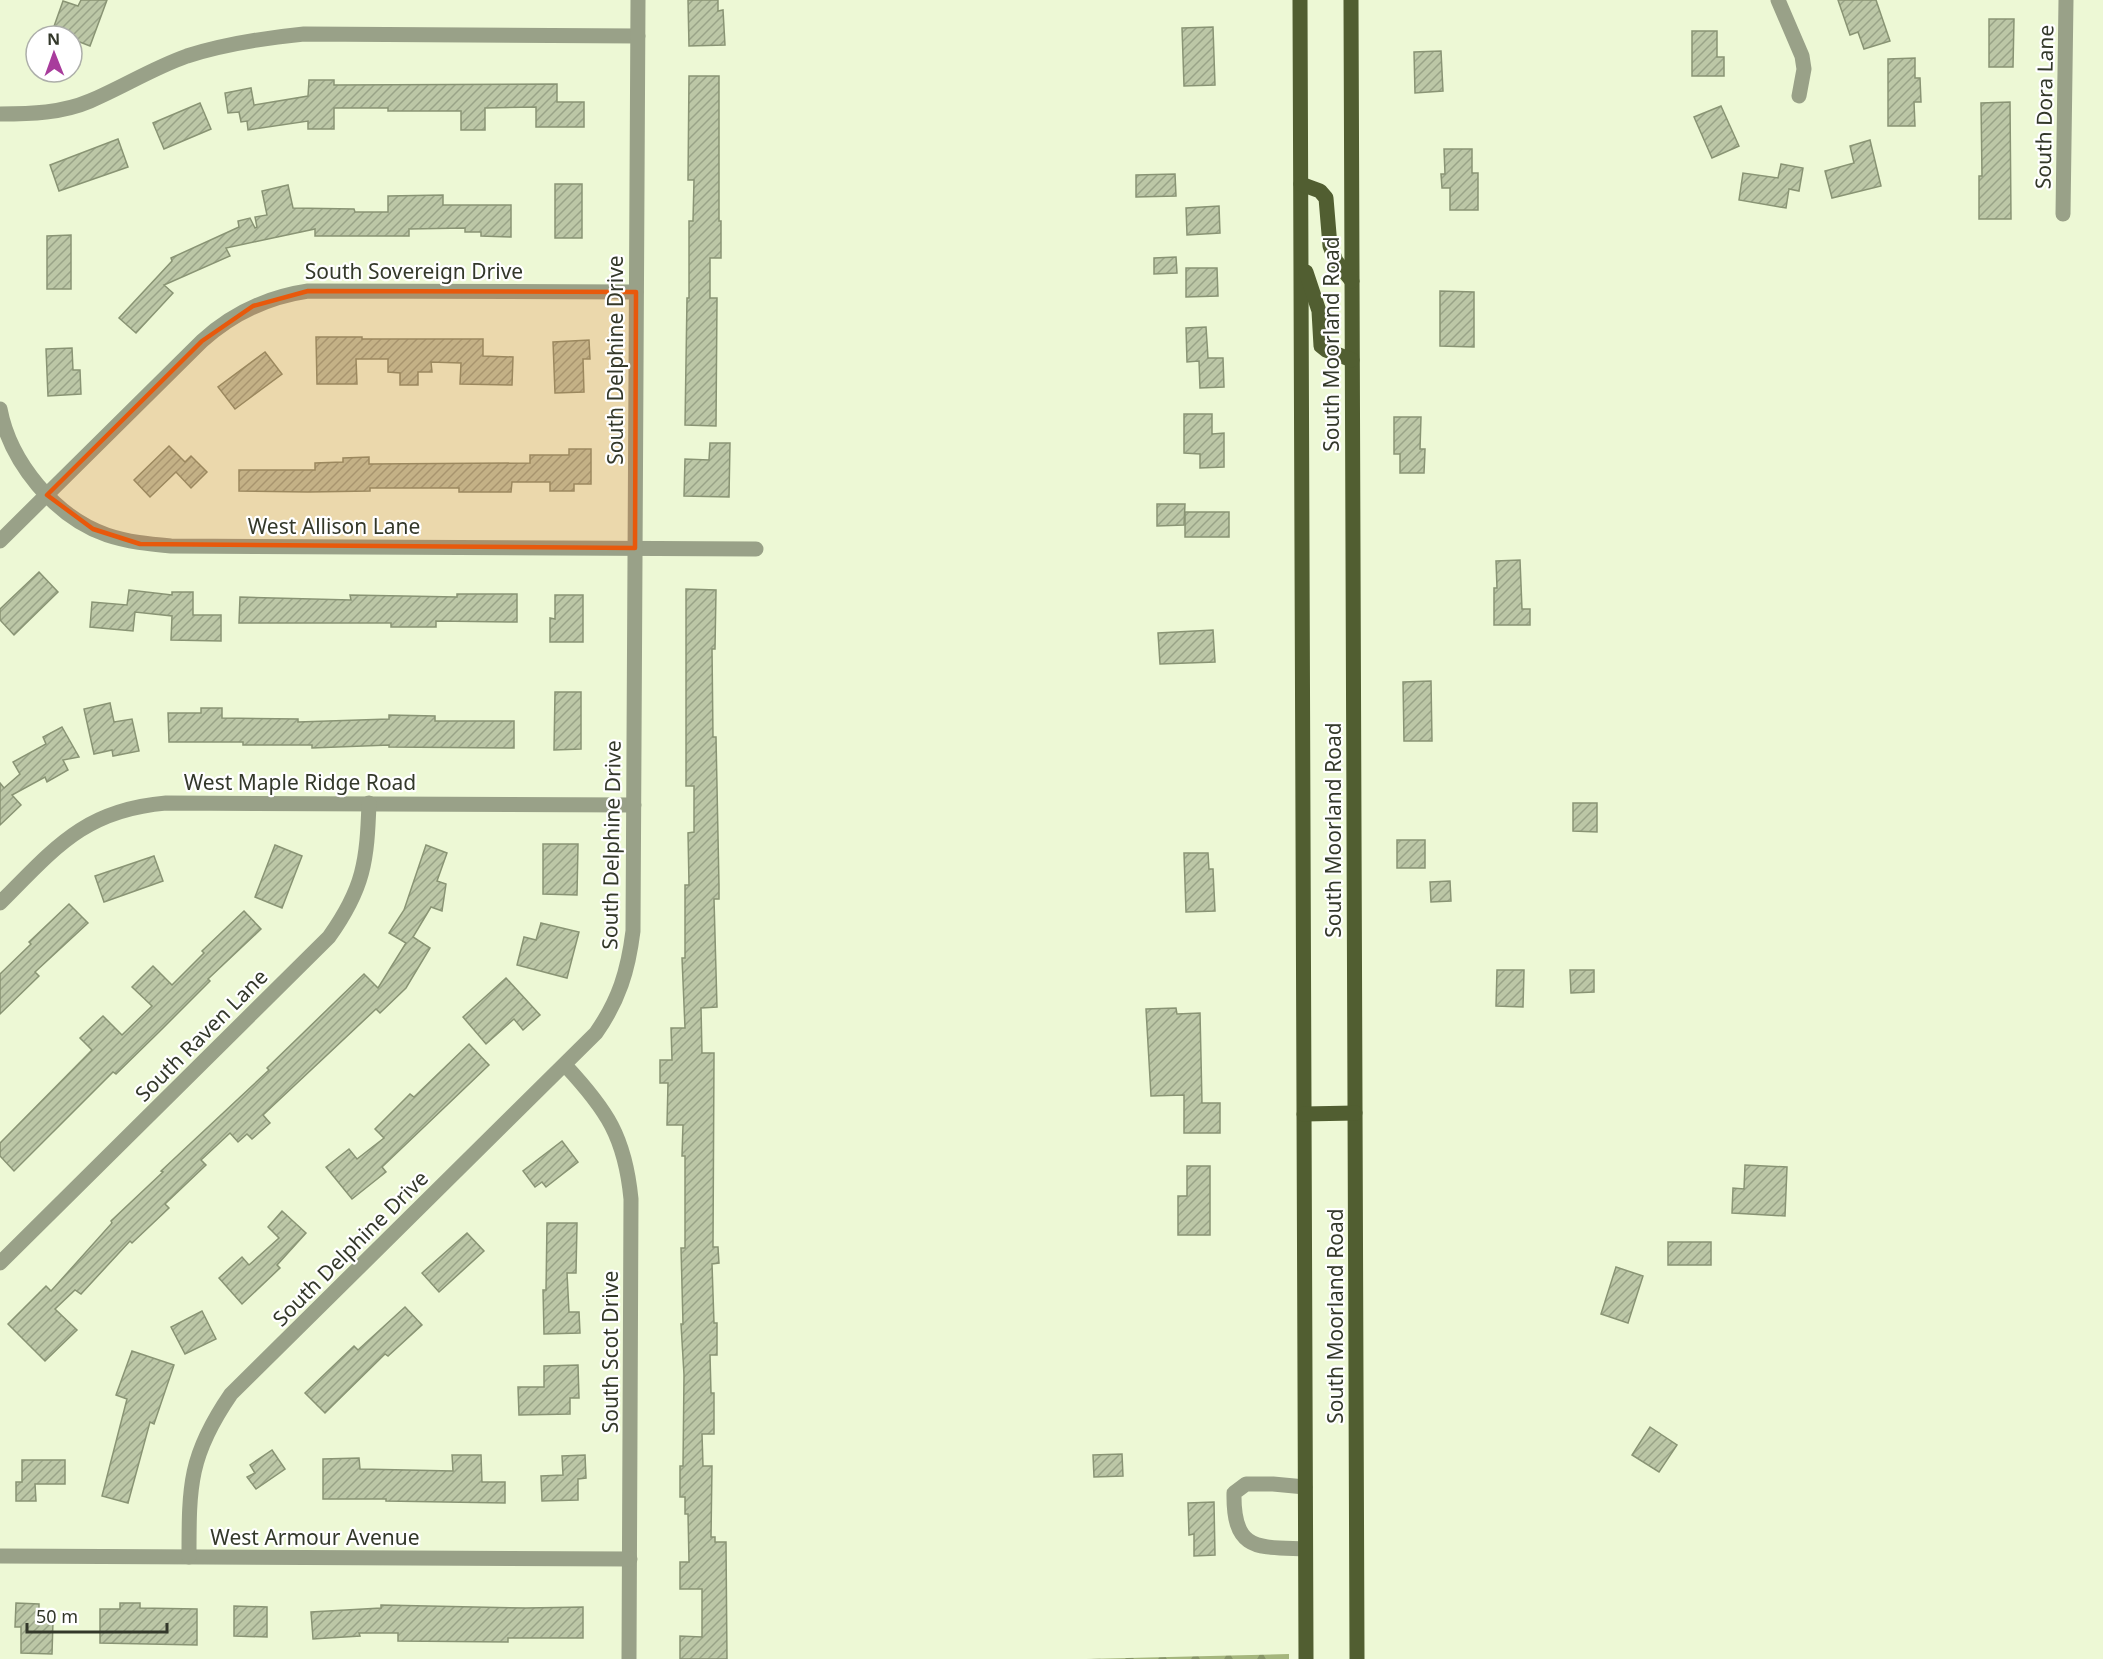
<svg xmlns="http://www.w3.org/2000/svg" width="2103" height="1659" viewBox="0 0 2103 1659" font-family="'Noto Sans',sans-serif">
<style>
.forest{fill:url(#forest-firs)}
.building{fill:url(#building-hatch);stroke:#899474;stroke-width:1.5}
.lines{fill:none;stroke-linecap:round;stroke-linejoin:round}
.minor{stroke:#99a188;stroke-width:15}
.major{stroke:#515e31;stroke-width:15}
.marked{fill:#e8590c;fill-opacity:0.2;stroke:#e8590c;stroke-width:4.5;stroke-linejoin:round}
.labels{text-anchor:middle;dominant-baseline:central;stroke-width:4.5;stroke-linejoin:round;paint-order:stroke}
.street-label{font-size:21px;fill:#33382a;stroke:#fff}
</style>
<defs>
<pattern id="forest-firs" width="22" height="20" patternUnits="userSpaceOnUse" patternTransform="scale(1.5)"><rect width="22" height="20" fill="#a5b67d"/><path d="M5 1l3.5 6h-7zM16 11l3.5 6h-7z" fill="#879567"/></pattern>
<pattern id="building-hatch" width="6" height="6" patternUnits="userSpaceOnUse" patternTransform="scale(1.5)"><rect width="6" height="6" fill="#bcc7a6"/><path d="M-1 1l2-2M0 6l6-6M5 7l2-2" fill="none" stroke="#99a387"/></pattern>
</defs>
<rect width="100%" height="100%" fill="#edf8d5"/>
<!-- forest -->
<polygon class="forest" points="1289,1654 1289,1659 1086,1659"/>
<!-- building -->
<g class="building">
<polygon points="81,0 107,0 90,46 72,39 72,36 64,36 52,32 63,1 78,6"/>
<polygon points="688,0 718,0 718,11 723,10 725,45 689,46"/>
<polygon points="1838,0 1876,0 1890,41 1864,49 1858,32 1850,35"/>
<polygon points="1989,19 2014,19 2013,67 1989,67"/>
<polygon points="1213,27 1215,85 1184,86 1182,28"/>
<polygon points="1692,31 1717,31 1717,57 1724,57 1724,76 1692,76"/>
<polygon points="1441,51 1443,91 1415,93 1414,52"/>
<polygon points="1915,58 1915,78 1920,78 1921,102 1914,102 1915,126 1888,126 1888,59"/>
<polygon points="689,76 719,76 719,221 721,221 721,258 710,258 710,298 717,298 716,426 685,425 687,298 689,298 689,221 693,221 694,180 688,180"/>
<polygon points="309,80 334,80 334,85 557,84 557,102 584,102 584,127 536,127 536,107 485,108 485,130 461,130 461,111 388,111 388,108 334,108 334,129 308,129 308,121 248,130 247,121 241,122 239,112 228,113 225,93 251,88 254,105 308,96"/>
<polygon points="2010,102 2011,219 1979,219 1979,176 1982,176 1981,103"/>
<polygon points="200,103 211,129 164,149 153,123"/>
<polygon points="1721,106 1739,146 1712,158 1694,117"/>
<polygon points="118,139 128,167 59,191 50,165"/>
<polygon points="1870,140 1881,186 1832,198 1825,171 1854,163 1850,146"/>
<polygon points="1444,149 1472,149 1472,173 1478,173 1478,210 1450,210 1450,188 1442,188 1441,174 1445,174"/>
<polygon points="1781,164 1803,168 1799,191 1789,189 1786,208 1739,200 1743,173 1778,178"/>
<polygon points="1175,174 1176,196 1136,197 1136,175"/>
<rect x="555" y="184" width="27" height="54"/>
<polygon points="288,185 293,208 354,209 355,212 388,212 388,196 443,195 443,205 511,205 511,237 481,236 481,232 465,232 465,228 409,229 409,236 315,236 315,229 226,248 230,256 164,285 173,293 136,333 119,318 172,261 171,258 239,227 238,221 250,218 255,228 257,227 255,217 267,215 262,191"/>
<polygon points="1219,206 1220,233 1187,235 1186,208"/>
<polygon points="71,235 71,289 47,289 47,236"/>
<polygon points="1176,257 1177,273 1154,274 1154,258"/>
<polygon points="1186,268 1217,268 1218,296 1186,297"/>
<polygon points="1440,291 1474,292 1474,347 1440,346"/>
<polygon points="1206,327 1208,358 1223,358 1224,387 1200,388 1199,361 1187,362 1186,328"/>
<polygon points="316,337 362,337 362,339 483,339 483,356 513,357 512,385 460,384 461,363 431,362 432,372 418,372 418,385 400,385 400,373 388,372 388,359 356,359 357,384 317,384"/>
<polygon points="589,340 590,359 583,359 584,392 555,393 553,342"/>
<polygon points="72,348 73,370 80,370 81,394 48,396 46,349"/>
<polygon points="265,352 282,374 235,409 218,387"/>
<polygon points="1184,414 1212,414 1212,434 1224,433 1224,467 1200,468 1200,454 1184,453"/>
<polygon points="1394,417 1421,417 1420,449 1425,449 1424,473 1400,473 1400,454 1394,454"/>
<polygon points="710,443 730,443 729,497 684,496 685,459 709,460"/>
<polygon points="169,446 185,462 191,456 207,472 191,488 176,472 150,497 134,480"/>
<polygon points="569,449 591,449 591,484 574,484 574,491 550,491 550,482 512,482 511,492 459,492 459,488 370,488 370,491 308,492 239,491 239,470 315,470 315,463 343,462 343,458 369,457 369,464 530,463 530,455 569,455"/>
<polygon points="1157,504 1185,504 1184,525 1157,526"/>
<rect x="1185" y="512" width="44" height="25"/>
<polygon points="1520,560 1522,609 1530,609 1530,625 1494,625 1494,588 1497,588 1496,561"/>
<polygon points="39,572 58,592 14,635 0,620 0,609"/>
<polygon points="686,589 716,590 715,649 712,649 713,737 716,737 719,885 719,899 714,899 717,1007 701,1008 702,1053 714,1053 713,1247 718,1247 719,1263 712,1264 714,1323 717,1323 717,1355 710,1355 711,1393 714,1393 714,1434 702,1434 703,1466 712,1466 711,1537 715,1537 715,1542 726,1542 727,1659 680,1659 680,1636 702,1637 702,1589 680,1589 680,1562 689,1562 688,1514 685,1514 685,1497 680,1497 680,1466 683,1466 684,1375 681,1324 683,1324 681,1248 685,1248 685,1156 682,1156 683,1125 667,1125 668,1083 660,1083 660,1060 672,1060 671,1028 685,1028 682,958 685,958 685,885 689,885 688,833 694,832 694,786 686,786"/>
<polygon points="129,590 172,595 172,592 193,592 193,615 221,615 221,641 171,640 172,616 135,612 133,631 90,627 92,602 127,605"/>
<polygon points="457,594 517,594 517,622 436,621 436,627 391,627 391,623 239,623 240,597 351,600 350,595 457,597"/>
<polygon points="555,595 583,595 583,642 550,642 550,618 555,619"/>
<polygon points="1213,630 1215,662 1160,664 1158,633"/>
<polygon points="1431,681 1432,741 1404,741 1403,682"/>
<polygon points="555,692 581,692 581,749 554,750"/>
<polygon points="110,703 114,722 132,719 139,751 113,756 112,750 94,754 84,709"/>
<polygon points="201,708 222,708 222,718 298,719 298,722 389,719 389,715 435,716 435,721 514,721 514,748 389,747 389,745 312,748 312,745 243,745 243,742 169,742 168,713 201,713"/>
<polygon points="62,727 79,757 63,760 68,770 47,782 45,777 12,795 21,805 0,825 0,783 4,788 20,774 13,762 46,744 43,737"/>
<polygon points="1573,803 1597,803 1597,832 1573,831"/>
<rect x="1397" y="840" width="28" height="28"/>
<polygon points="543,844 578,844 577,895 543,894"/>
<polygon points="275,845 302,856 282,908 255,897"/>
<polygon points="426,845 447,853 437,881 446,884 442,911 431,907 413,937 430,948 406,988 380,1013 376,1009 263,1115 270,1123 252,1139 247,1134 238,1142 230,1133 201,1160 206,1165 165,1204 169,1208 132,1243 130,1241 81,1294 75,1290 55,1309 77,1330 45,1361 8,1324 46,1286 51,1291 112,1223 111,1221 163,1172 161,1171 269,1070 267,1068 364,974 378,988 406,943 389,933 404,910"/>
<polygon points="1184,853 1208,853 1209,869 1213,869 1215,911 1186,912"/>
<polygon points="154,856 163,881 104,902 95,876"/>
<polygon points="1450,881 1451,901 1431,902 1430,882"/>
<polygon points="69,904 88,923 35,972 39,976 0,1014 0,974 31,944 29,942"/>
<polygon points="244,911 261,929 208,979 210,981 159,1032 116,1074 113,1072 14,1171 0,1156 0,1143 92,1050 80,1038 103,1016 122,1035 152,1006 132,987 153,966 172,985 204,953 202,951"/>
<polygon points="541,923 579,932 567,978 517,965 524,937 536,940"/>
<polygon points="1497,970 1524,970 1523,1007 1496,1006"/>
<polygon points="1570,970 1594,970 1594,992 1571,993"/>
<polygon points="506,978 540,1015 523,1030 514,1019 486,1044 463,1017"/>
<polygon points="1176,1008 1177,1014 1200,1013 1202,1103 1220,1103 1220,1133 1184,1133 1184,1095 1151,1096 1146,1009"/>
<polygon points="469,1044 489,1065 382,1167 386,1172 352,1199 326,1167 349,1149 357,1159 384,1138 375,1129 410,1094 414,1097"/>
<polygon points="562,1141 578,1162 546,1187 542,1182 535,1187 523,1171"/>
<polygon points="1745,1165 1787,1167 1785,1216 1732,1213 1733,1188 1744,1189"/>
<polygon points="1187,1166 1210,1166 1210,1235 1178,1235 1178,1196 1187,1196"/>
<polygon points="282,1211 306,1233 277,1265 280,1268 242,1304 219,1278 242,1257 249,1265 279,1238 268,1227"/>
<polygon points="547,1223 577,1223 576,1273 567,1273 569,1312 579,1312 580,1333 544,1334 543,1290 546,1290"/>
<polygon points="467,1233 484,1251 439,1292 422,1273"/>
<rect x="1668" y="1242" width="43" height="23"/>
<polygon points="1616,1267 1643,1276 1628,1323 1601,1314"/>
<polygon points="405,1307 422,1325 388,1356 385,1354 325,1413 305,1393 354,1346 358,1350"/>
<polygon points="202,1311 216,1339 185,1354 171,1327"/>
<polygon points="132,1351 174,1365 154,1424 150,1422 128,1503 102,1496 127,1399 116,1395"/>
<polygon points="578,1365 579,1398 570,1398 570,1414 519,1415 518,1387 544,1387 544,1366"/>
<polygon points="1650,1427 1677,1445 1659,1472 1632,1455"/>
<polygon points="272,1450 285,1469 256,1489 247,1477 255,1473 250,1465"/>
<polygon points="1122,1454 1123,1476 1094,1477 1093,1455"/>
<polygon points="452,1455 481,1455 482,1482 505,1482 505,1503 386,1501 386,1499 323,1499 323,1459 359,1458 360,1469 453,1471"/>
<polygon points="585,1455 586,1478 578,1479 578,1500 542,1501 541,1476 563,1475 562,1456"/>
<polygon points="22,1460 65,1460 65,1484 35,1484 36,1501 16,1501 16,1482 22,1482"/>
<polygon points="1214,1502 1215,1555 1194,1556 1194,1534 1189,1535 1188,1503"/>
<polygon points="16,1603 39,1604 39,1620 53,1621 52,1654 21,1653 21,1627 15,1627"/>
<polygon points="120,1603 140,1603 140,1608 197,1609 197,1645 100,1643 100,1609 120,1609"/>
<polygon points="381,1605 526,1608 583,1607 583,1638 508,1638 508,1642 398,1641 398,1633 359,1633 360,1636 313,1639 311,1612 381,1608"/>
<polygon points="234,1606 267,1607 267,1637 234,1636"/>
</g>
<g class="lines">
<!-- minor -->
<g class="minor">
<polyline points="1778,0 1802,56 1804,69 1799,96"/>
<path d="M0,114C31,114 62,113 90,101C123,87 153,68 187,56C225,44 264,38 304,34L638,36"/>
<polyline points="2063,214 2066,0"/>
<path d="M0,409C10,462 55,517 107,535C128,542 149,544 171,546L756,549"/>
<path d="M0,541L202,341C233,313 267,297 308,291L636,292"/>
<path d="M0,903C55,848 84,810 166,803L634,805"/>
<path d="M565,1065C607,1110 625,1137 631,1199L629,1659"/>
<path d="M0,1263L329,937C364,888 367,861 369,803"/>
<path d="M1305,1487L1273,1484H1246L1234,1493C1233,1552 1258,1547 1305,1549"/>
<polyline points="0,1556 630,1559"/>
<path d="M189,1557C189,1485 189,1455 231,1394L596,1033C619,1000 628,971 633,931L638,0"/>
</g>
<!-- major -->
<g class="major">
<polyline points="1300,0 1306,1659"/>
<polyline points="1351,0 1357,1659"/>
<polyline points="1301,184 1320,191 1326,198 1330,246 1336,261 1352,281"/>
<polyline points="1306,272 1319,311 1321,346 1326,350 1352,360"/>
<polyline points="1304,1114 1355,1113"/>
</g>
</g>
<!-- marked area -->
<path class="marked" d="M308,291L636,292L635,548L140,544L93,529L47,495L202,341L253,306Z"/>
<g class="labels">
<!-- street labels -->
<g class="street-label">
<text transform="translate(2044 107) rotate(-89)">South Dora Lane</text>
<text x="414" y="271">South Sovereign Drive</text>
<text transform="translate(1331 344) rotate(-90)">South Moorland Road</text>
<text transform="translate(615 360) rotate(-90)">South Delphine Drive</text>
<text x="334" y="526">West Allison Lane</text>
<text x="300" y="782">West Maple Ridge Road</text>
<text transform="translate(1333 830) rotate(-90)">South Moorland Road</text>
<text transform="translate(611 845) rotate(-89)">South Delphine Drive</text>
<text transform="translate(201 1035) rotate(-45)">South Raven Lane</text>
<text transform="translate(350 1248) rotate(-45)">South Delphine Drive</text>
<text transform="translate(1335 1316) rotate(-90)">South Moorland Road</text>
<text transform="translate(610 1352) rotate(-90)">South Scot Drive</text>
<text x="315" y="1537">West Armour Avenue</text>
</g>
</g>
<!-- north arrow -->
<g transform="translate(54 54) rotate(359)"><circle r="28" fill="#ffffff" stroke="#adafaa" stroke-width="1.5"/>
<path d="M0-4.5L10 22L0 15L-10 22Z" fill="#a83c9c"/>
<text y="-9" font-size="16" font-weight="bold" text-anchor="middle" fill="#33382a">N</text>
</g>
<!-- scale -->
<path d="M27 1623v9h140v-9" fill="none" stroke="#33382a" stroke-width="3"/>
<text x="36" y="1623" font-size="18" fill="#33382a" stroke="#ffffff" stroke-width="4.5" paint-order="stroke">50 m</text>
</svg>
